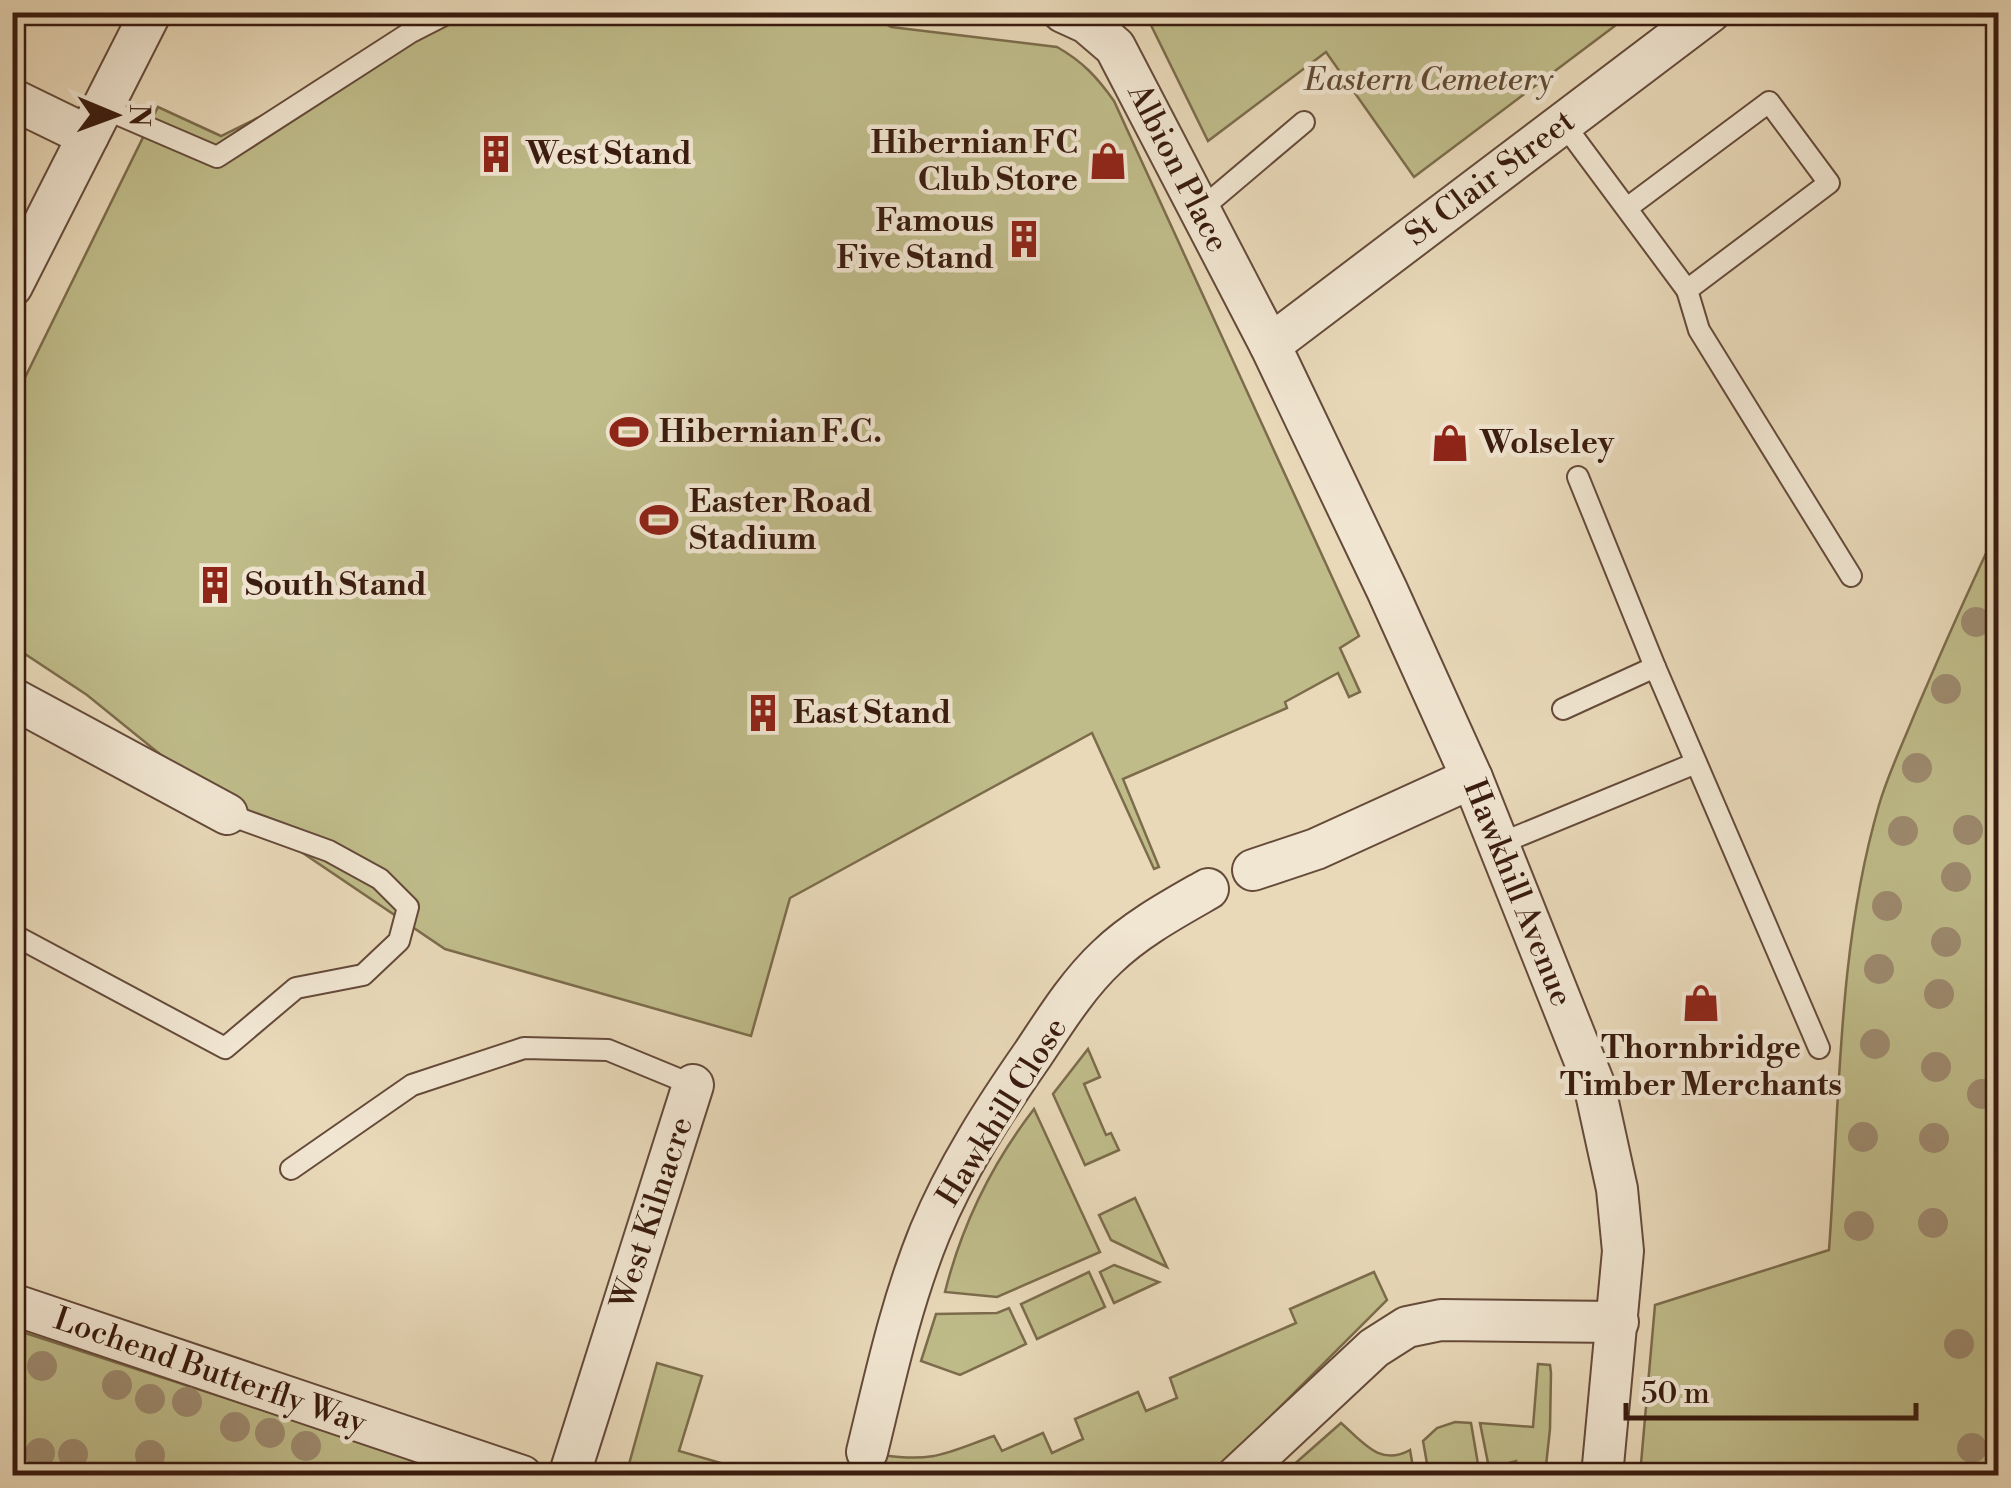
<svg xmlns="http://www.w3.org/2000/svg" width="2011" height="1488" viewBox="0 0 2011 1488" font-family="'Libre Bodoni',serif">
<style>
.green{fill:#bfbc8a;stroke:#7c6c4c;stroke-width:2.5}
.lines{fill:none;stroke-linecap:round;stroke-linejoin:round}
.service-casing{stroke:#654a3a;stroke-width:24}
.minor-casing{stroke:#654a3a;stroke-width:44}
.service{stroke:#f1e6d2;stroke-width:20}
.minor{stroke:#f1e6d2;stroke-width:40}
.tree{fill:#9e8b70}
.labels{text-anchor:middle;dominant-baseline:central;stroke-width:9;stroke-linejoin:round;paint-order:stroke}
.park-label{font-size:32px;font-style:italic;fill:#614b34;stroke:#f1e6d2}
.poi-label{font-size:32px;font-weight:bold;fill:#391b0f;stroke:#f1e6d2;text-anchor:start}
.street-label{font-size:32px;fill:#391b0f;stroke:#f1e6d2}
</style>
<rect width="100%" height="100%" fill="#e9d9b9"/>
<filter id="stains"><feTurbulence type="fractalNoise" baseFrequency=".002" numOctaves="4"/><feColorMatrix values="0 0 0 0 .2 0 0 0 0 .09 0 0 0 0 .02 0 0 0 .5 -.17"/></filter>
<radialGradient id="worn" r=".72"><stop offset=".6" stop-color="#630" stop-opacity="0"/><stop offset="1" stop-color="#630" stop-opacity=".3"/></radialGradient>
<!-- green -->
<g class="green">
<path d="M471,13H868L891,27L1057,47C1082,61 1097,77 1114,101L1359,636L1340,648L1360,692L1349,697L1338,673L1285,702L1287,708L1123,779L1159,867L1154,869L1092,733L790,898L751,1036L445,949L177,768L87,695L13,646L12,404L158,107L221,136Z"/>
<polygon points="1145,13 1632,13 1414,177 1326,52 1208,141"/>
<path d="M1998,533V732L1990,738L1998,756V1475H1640L1655,1305L1829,1250C1840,1102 1837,949 1879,805C1888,774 1903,743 1915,713C1939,657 1963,602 1989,547Z"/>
<polygon points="1088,1049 1100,1077 1084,1084 1106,1135 1111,1133 1119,1150 1085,1165 1053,1094"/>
<path d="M1034,1109L1100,1252L997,1297L945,1292C962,1224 991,1165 1034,1109Z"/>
<polygon points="1135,1198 1167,1267 1111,1240 1099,1215"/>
<polygon points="1114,1265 1159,1282 1114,1303 1100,1272"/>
<polygon points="1089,1272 1105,1307 1037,1339 1021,1304"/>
<path d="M1374,1272L1387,1300L1224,1463L1204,1475L880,1476L883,1455C935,1463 948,1452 994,1436L1002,1451L1043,1433L1052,1453L1083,1439L1075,1419L1138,1392L1146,1411L1177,1398L1170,1378L1296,1323L1290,1309Z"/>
<polygon points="1009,1308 1026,1344 960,1375 921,1361 936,1314 997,1313"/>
<polygon points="13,1329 463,1475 13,1475"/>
<polygon points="657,1363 702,1376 679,1451 721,1463 717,1475 626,1475"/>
<polygon points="1538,1364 1550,1365 1551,1373 1550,1429 1545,1475 1518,1475 1516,1461 1489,1468 1480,1423 1533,1427"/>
<polygon points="1455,1422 1471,1423 1479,1470 1429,1475 1423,1441 1437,1428"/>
<path d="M1341,1423C1363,1442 1380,1467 1410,1450L1414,1473L1282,1475Z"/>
</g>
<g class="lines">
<!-- service casing -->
<g class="service-casing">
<g id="service">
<polyline points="103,108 217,157 411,32 450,12"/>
<polyline points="1563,123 1687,290 1829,183 1769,102 1627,208"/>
<polyline points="1200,210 1304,122"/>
<polyline points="1687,290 1699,330 1851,576"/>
<polyline points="1578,477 1655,667"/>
<polyline points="1563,709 1655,667 1819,1048"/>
<polyline points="1499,844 1696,763"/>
<polyline points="12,934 225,1048 296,988 363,975 399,941 408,907 380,879 329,851 227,814"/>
<polyline points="291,1169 412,1085 524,1048 608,1050 693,1085"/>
</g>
</g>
<!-- minor casing -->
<g class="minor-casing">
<g id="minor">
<polyline points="1063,12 1087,23 1115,47 1270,345 1387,590 1472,778 1594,1084 1617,1189 1623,1251 1602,1476"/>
<polyline points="12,99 88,136"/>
<polyline points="12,286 151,12"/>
<polyline points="1270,345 1710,12"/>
<polyline points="12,698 227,814"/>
<polyline points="1253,870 1316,849 1472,778"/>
<polyline points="12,1304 522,1476"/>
<path d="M867,1452C885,1378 901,1303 930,1232C956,1169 994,1110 1033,1054C1055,1021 1078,984 1107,957C1136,929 1173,909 1208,889"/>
<polyline points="569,1476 693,1085"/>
<polyline points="1237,1476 1374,1348 1407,1327 1441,1320 1618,1322"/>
</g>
</g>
<!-- service -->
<use href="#service" class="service"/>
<!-- minor -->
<use href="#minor" class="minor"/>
</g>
<!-- trees -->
<g class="tree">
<circle cx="1976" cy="622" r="15"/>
<circle cx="1946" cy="689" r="15"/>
<circle cx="1917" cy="768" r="15"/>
<circle cx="1968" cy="830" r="15"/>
<circle cx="1903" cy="831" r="15"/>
<circle cx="1956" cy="877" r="15"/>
<circle cx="1887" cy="906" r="15"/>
<circle cx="1946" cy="942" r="15"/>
<circle cx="1879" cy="969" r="15"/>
<circle cx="1939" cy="994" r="15"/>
<circle cx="1875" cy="1044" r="15"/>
<circle cx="1936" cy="1067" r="15"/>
<circle cx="1982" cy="1094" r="15"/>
<circle cx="1863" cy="1137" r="15"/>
<circle cx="1934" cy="1138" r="15"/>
<circle cx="1933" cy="1223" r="15"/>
<circle cx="1859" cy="1226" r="15"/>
<circle cx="1959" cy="1344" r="15"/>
<circle cx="42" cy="1366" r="15"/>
<circle cx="117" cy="1385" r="15"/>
<circle cx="150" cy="1399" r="15"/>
<circle cx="187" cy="1402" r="15"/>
<circle cx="235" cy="1427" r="15"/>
<circle cx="270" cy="1433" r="15"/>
<circle cx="306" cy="1446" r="15"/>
<circle cx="1972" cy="1448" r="15"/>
<circle cx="40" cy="1453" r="15"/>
<circle cx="73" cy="1454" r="15"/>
<circle cx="150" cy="1455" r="15"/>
</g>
<!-- icons -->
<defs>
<g id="building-bare" transform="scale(3)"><path d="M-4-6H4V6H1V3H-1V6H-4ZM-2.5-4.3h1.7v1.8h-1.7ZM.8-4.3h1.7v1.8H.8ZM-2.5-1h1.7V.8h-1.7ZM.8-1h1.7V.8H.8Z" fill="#8f2418" stroke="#f1e6d2" stroke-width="2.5" paint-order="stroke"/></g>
<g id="shop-bare" transform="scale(3)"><path d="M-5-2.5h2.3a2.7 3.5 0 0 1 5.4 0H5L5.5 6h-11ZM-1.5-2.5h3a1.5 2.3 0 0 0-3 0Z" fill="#8f2418" stroke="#f1e6d2" stroke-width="2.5" paint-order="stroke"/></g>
<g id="stadium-bare" transform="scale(3)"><path d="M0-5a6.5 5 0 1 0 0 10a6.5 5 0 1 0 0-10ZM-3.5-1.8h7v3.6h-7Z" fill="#8f2418" stroke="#f1e6d2" stroke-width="2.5" paint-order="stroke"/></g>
</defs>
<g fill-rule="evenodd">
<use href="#building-bare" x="496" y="154"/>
<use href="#shop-bare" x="1108" y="161"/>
<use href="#building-bare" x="1024" y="239"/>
<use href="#stadium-bare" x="629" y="432"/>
<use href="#shop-bare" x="1450" y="443"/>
<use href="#stadium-bare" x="659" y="520"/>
<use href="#building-bare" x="215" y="585"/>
<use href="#building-bare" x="763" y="713"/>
<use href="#shop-bare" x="1701" y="1003"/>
</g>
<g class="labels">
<!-- park labels -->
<g class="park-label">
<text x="1429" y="80">Eastern Cemetery</text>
</g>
<!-- poi labels -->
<g class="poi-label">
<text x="1078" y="143" text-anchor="end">Hibernian FC<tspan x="1078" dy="37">Club Store</tspan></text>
<text x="526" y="154">West Stand</text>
<text x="994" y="221" text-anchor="end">Famous<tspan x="994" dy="37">Five Stand</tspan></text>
<text x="659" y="432">Hibernian F.C.</text>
<text x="1480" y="443">Wolseley</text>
<text x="689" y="502">Easter Road<tspan x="689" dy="37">Stadium</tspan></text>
<text x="245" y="585">South Stand</text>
<text x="793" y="713">East Stand</text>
<text x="1701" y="1048" text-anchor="middle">Thornbridge<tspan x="1701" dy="37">Timber Merchants</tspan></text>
</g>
<!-- street labels -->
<g class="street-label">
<text transform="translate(1178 168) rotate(63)">Albion Place</text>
<text transform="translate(1490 178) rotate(-37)">St Clair Street</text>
<text transform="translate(1518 893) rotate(68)">Hawkhill Avenue</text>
<text transform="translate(1002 1112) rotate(-58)">Hawkhill Close</text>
<text transform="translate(652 1213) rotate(-72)">West Kilnacre</text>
<text transform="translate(210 1371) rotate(19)">Lochend Butterfly Way</text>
</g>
</g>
<!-- margin -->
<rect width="2011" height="1488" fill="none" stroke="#e9d9b9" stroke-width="50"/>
<rect x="15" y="15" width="1981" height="1458" fill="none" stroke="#391b0f" stroke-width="5"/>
<rect x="25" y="25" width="1961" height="1438" fill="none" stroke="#391b0f" stroke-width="2.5"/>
<!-- north arrow -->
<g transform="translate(115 115) rotate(91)" stroke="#f1e6d2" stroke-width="8" paint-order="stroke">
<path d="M0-8L18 38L0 25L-18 38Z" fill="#391b0f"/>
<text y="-15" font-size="28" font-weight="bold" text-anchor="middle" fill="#391b0f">N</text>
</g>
<!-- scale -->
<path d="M1626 1403v15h290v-15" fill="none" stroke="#391b0f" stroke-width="5"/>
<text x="1641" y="1403" font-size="30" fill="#391b0f" stroke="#f1e6d2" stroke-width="8" paint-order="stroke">50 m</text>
<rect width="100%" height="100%" filter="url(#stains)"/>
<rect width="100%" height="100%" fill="url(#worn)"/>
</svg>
